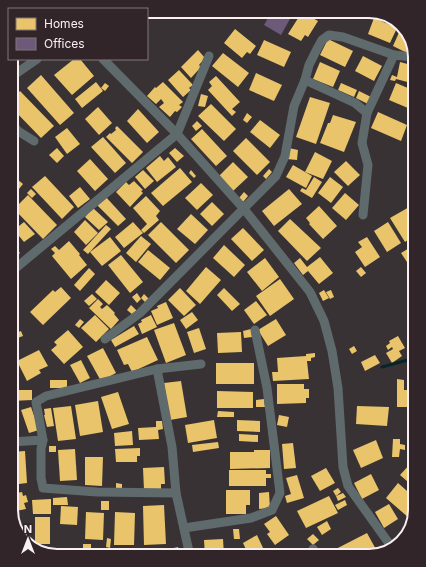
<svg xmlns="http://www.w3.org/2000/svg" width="426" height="567" viewBox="0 0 426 567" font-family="Inter,sans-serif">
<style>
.homes{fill:#e9c46a}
.offices{fill:#6d597a}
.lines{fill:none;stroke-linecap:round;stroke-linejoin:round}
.stream{stroke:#062529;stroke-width:3}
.minor{stroke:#5f6a6c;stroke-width:9}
.rim{fill:none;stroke:#f9f0f2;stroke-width:2}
</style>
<rect width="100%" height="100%" fill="#393234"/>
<!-- homes -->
<g class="homes">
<polygon points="302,12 318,21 308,37 305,35 301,41 288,34"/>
<polygon points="374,18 397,28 390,43 368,34"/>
<polygon points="387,20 397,26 396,27 386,23"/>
<polygon points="401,28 407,32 412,47 409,54 393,46"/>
<polygon points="235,29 256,46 250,54 247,52 242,58 224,43"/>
<polygon points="328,39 353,51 345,67 320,55"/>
<polygon points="264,40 291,52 284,67 257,55"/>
<polygon points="198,50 205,58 199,65 201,67 191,78 181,67"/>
<polygon points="223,53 249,73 238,87 212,66"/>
<polygon points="363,56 382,66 374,81 355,71"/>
<polygon points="74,59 80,59 94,76 72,95 54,75"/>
<polygon points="320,62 340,71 333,87 313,79"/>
<polygon points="400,62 415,66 415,84 396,79 395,81 390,80 392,75 397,77"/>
<polygon points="179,70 193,85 189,88 191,90 183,97 168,80"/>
<polygon points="256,73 282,85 274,101 249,90"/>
<polygon points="41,75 74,113 60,125 27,88"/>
<polygon points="216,76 240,102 232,109 236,112 232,116 208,90 212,86 209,82"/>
<polygon points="96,82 103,91 82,108 75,99"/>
<polygon points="163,82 183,102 179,105 182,107 177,112 175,111 170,117 159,107 164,103 161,99 156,104 147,96 155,87 156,88"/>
<polygon points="105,83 109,86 105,91 101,88"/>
<polygon points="341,83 357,90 354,97 338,90"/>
<polygon points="396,83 415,91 415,111 389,100"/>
<polygon points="20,91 54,126 41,138 11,107 11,99"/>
<polygon points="359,91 371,97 368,104 356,98"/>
<polygon points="201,94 208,96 205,107 198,106"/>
<polygon points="310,97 330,103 316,144 296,137"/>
<polygon points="211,104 236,129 224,141 198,116"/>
<polygon points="98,107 112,123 99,135 85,119"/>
<polygon points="138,109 159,132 147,143 127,121"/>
<polygon points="378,112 407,125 401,141 371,128"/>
<polygon points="247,113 252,117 247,123 243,120"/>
<polygon points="333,115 356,122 344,152 320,143 328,123 330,123"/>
<polygon points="260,120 280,135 270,148 250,132"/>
<polygon points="197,121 202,126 196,131 192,126"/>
<polygon points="117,126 143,152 132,163 106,137 110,133 111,134 116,130 115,128"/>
<polygon points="67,128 80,144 67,154 55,137"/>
<polygon points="202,129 227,156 216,166 191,139"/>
<polygon points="11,136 16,140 13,144 17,147 11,155"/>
<polygon points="103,137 126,163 115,173 91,147"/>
<polygon points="246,138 270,162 257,175 233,151"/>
<polygon points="57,148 64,156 57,163 49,155"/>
<polygon points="175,148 184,156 177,162 169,153"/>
<polygon points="289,148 298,150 297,160 287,159"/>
<polygon points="315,152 332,161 323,179 305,172"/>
<polygon points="160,156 164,161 168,157 176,167 157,182 146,168"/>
<polygon points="90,159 108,179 95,191 77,171"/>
<polygon points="346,161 360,175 348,186 334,172"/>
<polygon points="233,162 248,177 232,192 218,177"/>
<polygon points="293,165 312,176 306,188 286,177"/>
<polygon points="180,168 192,182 163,206 151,193"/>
<polygon points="269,169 272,172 266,179 263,176"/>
<polygon points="143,170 154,181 145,189 135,177"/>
<polygon points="191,170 196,176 194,178 189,173"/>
<polygon points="11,174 23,184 15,194 11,190"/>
<polygon points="45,176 74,207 62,219 32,187"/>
<polygon points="314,177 322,182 312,198 300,191 302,188 306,190"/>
<polygon points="330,177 343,187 331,203 318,193"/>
<polygon points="415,177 415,187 413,189 408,184"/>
<polygon points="134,181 143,190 141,191 143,193 130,207 116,192 126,182 129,185"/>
<polygon points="201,183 213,195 197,210 185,198"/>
<polygon points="80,187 90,199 78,208 69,196"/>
<polygon points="31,189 36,194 32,198 27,193"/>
<polygon points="289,189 302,204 274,226 262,211"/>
<polygon points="244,192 248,196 243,202 239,198"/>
<polygon points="345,193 359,205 346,220 332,208"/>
<polygon points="28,195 57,225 43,239 14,209"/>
<polygon points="105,196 126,219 118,226 96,204"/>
<polygon points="146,196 160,211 156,216 159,220 144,233 141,230 147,224 133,208"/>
<polygon points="212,202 224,214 212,226 200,214"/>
<polygon points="319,206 337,226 323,239 309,224 310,223 306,218"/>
<polygon points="411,206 415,213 415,235 405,242 390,218"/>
<polygon points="93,208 108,222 99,230 85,217"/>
<polygon points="191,214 208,230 195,244 177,229"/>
<polygon points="290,219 321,248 307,261 278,231"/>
<polygon points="85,220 98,233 86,245 74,232"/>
<polygon points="24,222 35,234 24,242 14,230"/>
<polygon points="133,222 143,233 124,248 115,237"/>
<polygon points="161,222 189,250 176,263 148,235"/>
<polygon points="388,222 401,243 387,252 374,231"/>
<polygon points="106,225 111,229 88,254 83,250"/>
<polygon points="243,228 264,250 252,261 231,239"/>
<polygon points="141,236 151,244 136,262 126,253"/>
<polygon points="110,237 121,251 102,266 90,252"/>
<polygon points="367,237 380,257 365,267 355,252 362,247 358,242"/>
<polygon points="69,241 80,254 79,255 87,265 71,279 52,256 55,253 51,249 55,246 59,250"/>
<polygon points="11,243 20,253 11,261"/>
<polygon points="224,245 245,265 234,277 213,258"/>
<polygon points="411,247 415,253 415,258 407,262 401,253"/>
<polygon points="148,250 170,268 160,280 138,262"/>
<polygon points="121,255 143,282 130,293 108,265"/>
<polygon points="320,257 333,273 319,284 308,271 303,275 294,263 300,258 307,267"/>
<polygon points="265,258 279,277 262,291 247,272"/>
<polygon points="206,267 221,280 200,304 186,291"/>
<polygon points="361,267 366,273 361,277 356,271"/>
<polygon points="89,268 95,274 80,291 74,285"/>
<polygon points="280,279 294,299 270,316 256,296"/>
<polygon points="106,280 120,293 109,305 95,292"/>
<polygon points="61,287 71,298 43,325 30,312 53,290 55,292"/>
<polygon points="180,288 196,305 184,316 168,300"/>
<polygon points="224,288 240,304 232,311 217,295"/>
<polygon points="324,290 329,298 323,301 319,293"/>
<polygon points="331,290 334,297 330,299 326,292"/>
<polygon points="137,293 141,299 137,303 132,297"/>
<polygon points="92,294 97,299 89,306 84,301"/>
<polygon points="144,294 150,300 147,304 141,298"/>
<polygon points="98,299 103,304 100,307 102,309 107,305 115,313 114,314 119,320 111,329 89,308"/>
<polygon points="256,301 267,315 254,324 244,310"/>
<polygon points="166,302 173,318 157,325 151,311 158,308 157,306"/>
<polygon points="131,305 137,311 133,315 127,310"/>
<polygon points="192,312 198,320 186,329 180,320"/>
<polygon points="95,315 109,329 96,342 81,328"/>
<polygon points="151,315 157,327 142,334 138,324 142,322 141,320"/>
<polygon points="80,319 84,322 79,328 75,325"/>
<polygon points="276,319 286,335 268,346 258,330"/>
<polygon points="174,323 186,355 166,363 154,330"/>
<polygon points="134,326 139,334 115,347 111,340"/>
<polygon points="199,328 206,349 194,353 187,332"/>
<polygon points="251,329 252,337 244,338 243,331"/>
<polygon points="68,330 83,347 64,364 51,350 57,345 54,342"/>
<polygon points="21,331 23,336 15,339 13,334"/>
<polygon points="241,332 242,352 218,353 217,333"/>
<polygon points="415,332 415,340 410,342 407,335"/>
<polygon points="398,336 405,348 399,351 402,356 392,363 386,353 393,349 392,347 388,350 386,346 390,343 389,341"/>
<polygon points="147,337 158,360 132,372 128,364 124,365 117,350"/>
<polygon points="354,346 357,351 352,354 349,349"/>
<polygon points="103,348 116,373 101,381 87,356"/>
<polygon points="39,350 48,366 39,370 41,373 27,381 17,361"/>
<polygon points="315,353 315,357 311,358 311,361 307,361 309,379 273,381 272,372 278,372 277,358 306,356 306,354"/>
<polygon points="375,355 380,363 365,371 361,362"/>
<polygon points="81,360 90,378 80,383 70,365"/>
<rect x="216" y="363" width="38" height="21"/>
<polygon points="397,379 404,380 404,390 413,390 412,407 397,407"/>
<rect x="50" y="380" width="17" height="8"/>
<polygon points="181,381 187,417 170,420 164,383"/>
<polygon points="277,384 304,384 304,389 309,389 309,398 306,398 306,403 277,404"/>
<polygon points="11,390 32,390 32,400 11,401"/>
<polygon points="217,391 253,392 253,408 217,408"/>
<polygon points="118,392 129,424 112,429 101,397"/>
<polygon points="264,399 265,407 256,407 256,400"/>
<polygon points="98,401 103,432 80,436 75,405"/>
<polygon points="71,406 76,439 58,441 53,408"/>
<polygon points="357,406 389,407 387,426 356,424"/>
<polygon points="31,407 39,430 29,433 21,410"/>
<polygon points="51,408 54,426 47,427 44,415 45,415 44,409"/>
<polygon points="16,410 18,432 11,433 11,411"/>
<polygon points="218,411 234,412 234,417 217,417"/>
<polygon points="279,415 289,417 287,427 277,425"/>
<polygon points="214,420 217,438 188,443 185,425"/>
<polygon points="237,420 260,421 260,432 237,431"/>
<polygon points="156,421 162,421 163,429 158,430 159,439 139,440 138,428 156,427"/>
<polygon points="132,431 133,445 115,446 114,433"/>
<polygon points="239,434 258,435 258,442 239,441"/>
<polygon points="393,439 400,439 400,444 405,445 405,450 400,449 399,457 392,457"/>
<polygon points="376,440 383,458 361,468 353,450"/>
<polygon points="218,442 219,448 193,452 192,445"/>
<polygon points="293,443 296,468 284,469 282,444"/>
<rect x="49" y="446" width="7" height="6"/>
<polygon points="140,448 140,456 137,456 137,462 116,462 115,449"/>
<polygon points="75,449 77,480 60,481 58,450"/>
<polygon points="254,450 270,450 270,468 230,469 230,452 254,452"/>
<polygon points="25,451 27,483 11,485 11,452"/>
<polygon points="85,457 103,457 102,486 85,485"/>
<polygon points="411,463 415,466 415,488 400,475"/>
<polygon points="164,467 165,484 161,484 161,489 144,490 143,468"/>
<polygon points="326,468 335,483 320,491 311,476"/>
<polygon points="229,470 266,470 266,474 271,474 271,478 266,478 266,486 229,486"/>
<polygon points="371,474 379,490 362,499 354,483"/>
<polygon points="297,475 304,498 287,503 285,496 291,494 286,478"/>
<polygon points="116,483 122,484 122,490 116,490"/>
<polygon points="398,483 415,498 415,511 409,518 386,498"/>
<polygon points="338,488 341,492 336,496 333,491"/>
<polygon points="226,490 250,490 250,505 246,505 246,514 226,514"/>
<polygon points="22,492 23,496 26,495 28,502 24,503 26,509 11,512 11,494"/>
<polygon points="269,492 270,508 259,509 259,493"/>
<polygon points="343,493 346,497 338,501 336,496"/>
<polygon points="329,496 338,513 306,528 297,511"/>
<polygon points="67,497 68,505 53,505 53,498"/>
<polygon points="51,499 51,514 33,514 32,500"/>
<polygon points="345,500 347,505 338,510 335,505"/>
<rect x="101" y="501" width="8" height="9"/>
<polygon points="389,504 398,519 384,528 375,512"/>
<polygon points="164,505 166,544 144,545 143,506"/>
<polygon points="61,506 78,507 77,525 60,524"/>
<polygon points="86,512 104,513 103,540 85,539"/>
<polygon points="115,512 135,513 134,545 114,545"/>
<polygon points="276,516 289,535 275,545 267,534 270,532 264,524"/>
<rect x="35" y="517" width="15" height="27"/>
<polygon points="327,521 331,529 322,535 317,527"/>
<polygon points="233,529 239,529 240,539 234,539"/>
<polygon points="367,533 378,553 369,556 332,556 330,552"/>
<polygon points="28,534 29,541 18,535"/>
<polygon points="313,534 319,540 313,545 307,539"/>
<polygon points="257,535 264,550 249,556 243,543"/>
<polygon points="107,538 111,539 110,548 106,547"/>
<polygon points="223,539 224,556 205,556 204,540"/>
<polygon points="83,544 91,544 91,552 99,552 99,556 83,556"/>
<polygon points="178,547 180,556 144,556 144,555"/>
<polygon points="52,548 53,555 42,549"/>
<polygon points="273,549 280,556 259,556 264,551 268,555"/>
</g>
<!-- offices -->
<polygon class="offices" points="272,11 280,11 291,17 281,35 264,25"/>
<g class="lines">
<!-- stream -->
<polyline class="stream" points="382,367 415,358"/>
<!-- minor -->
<g class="minor">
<polyline points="103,59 177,134 244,209 310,292 324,321 332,351 338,388 343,467 348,486 393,549"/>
<polyline points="11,77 37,59"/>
<polyline points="305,80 355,103 367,113 362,143 368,165 363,215"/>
<polyline points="367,113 394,55 413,57 414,54"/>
<polyline points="11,123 18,131 34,141"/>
<polyline points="11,272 177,134 209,56"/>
<polyline points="105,339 140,313 276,176 285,156 294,106 305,80 309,65 317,49 322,40 329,35 343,37 394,55"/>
<polyline points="157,369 172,447 176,493 190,556"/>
<polyline points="11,442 43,440"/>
<polyline points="176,493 97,492 43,488 41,478 41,449 43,440 36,402 46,396 157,369 201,364"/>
<polyline points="184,528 251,518 272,510 280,493 267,388 255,330"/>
<polyline points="313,549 318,556"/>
</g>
</g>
<!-- crop -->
<path d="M0 0H426V567H0ZM57 18H369A39 39 0 0 1 408 57V510A39 39 0 0 1 369 549H57A39 39 0 0 1 18 510V57A39 39 0 0 1 57 18Z" fill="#322529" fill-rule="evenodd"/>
<path class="rim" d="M57 18H369A39 39 0 0 1 408 57V510A39 39 0 0 1 369 549H57A39 39 0 0 1 18 510V57A39 39 0 0 1 57 18Z"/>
<!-- legend -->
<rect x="8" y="8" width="140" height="52" fill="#322529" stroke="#827679"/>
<rect x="16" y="18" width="20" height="12" fill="#e9c46a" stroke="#827679"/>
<text x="44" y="28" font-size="12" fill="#f9f0f2">Homes</text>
<rect x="16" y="38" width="20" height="12" fill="#6d597a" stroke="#827679"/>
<text x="44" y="48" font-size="12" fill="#f9f0f2">Offices</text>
<!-- north arrow -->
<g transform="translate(28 539)" stroke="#322529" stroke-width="3" paint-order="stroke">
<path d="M0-3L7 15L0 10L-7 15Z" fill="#f9f0f2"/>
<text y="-6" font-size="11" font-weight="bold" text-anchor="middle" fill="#f9f0f2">N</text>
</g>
</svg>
